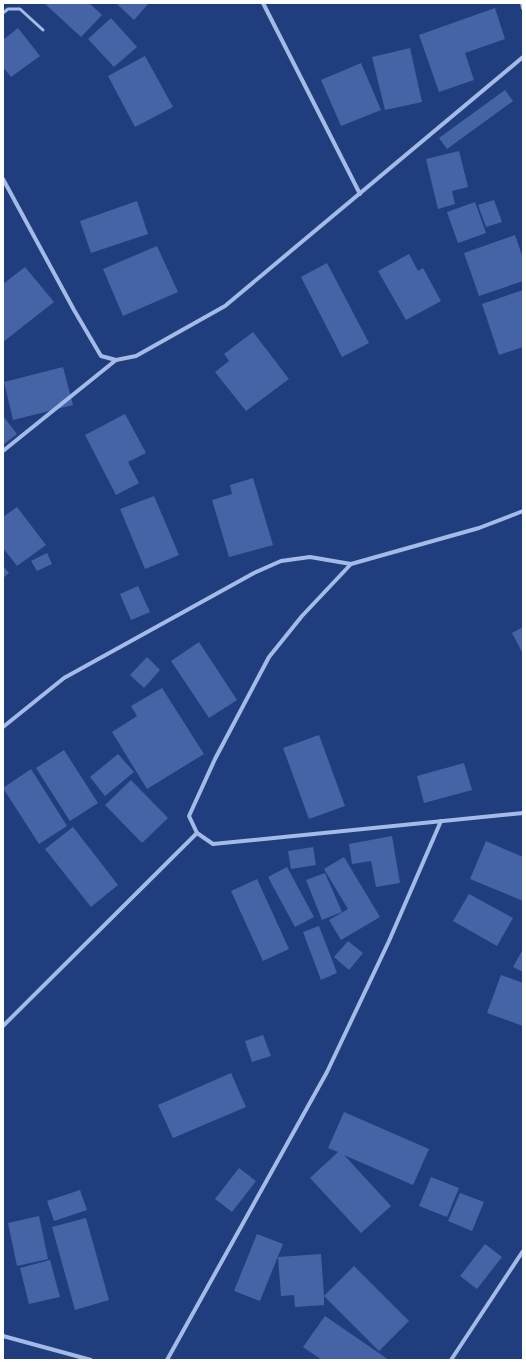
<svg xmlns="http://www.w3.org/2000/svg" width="526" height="1363" viewBox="0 0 526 1363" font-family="'PT Sans',sans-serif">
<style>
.building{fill:#4564a5}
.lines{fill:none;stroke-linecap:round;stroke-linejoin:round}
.lane{stroke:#a4bae7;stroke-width:3}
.street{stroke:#a4bae7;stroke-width:4}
</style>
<rect width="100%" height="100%" fill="#203e7e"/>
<!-- building -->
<g class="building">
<polygon points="44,3 89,3 102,15 81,37"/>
<polygon points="118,3 149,3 134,20 117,4"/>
<polygon points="495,8 505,39 465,53 474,80 439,92 419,35"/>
<polygon points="111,18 137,47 114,67 88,39"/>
<polygon points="18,28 40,56 11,77 3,67 3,40"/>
<polygon points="410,48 422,102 385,110 372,57"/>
<polygon points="145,56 173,107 135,127 108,76"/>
<polygon points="361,63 381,110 341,126 321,80"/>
<polygon points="505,90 513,101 447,149 439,138"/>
<polygon points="459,151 468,187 452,191 455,204 438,209 426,159"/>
<polygon points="494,200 502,222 486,227 478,205"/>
<polygon points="137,201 148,234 91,253 80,221"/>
<polygon points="475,202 486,233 458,243 447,212"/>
<polygon points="515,235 523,258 523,281 479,296 464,253"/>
<polygon points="157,246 178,292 123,316 103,269"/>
<polygon points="409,254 418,271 423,268 441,301 406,320 378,271"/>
<polygon points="327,263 369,343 342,357 301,277"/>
<polygon points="25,267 54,302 3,342 3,284"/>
<polygon points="523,290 523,347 499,355 482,304"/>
<polygon points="253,332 289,379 246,411 215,372 229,361 224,354"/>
<polygon points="63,367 73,405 13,420 4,382"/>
<polygon points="125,414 146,453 128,462 139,483 116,495 85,435"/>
<polygon points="3,416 17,434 3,445"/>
<polygon points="253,478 273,545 229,557 212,500 232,494 230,485"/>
<polygon points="154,496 179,555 145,569 120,509"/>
<polygon points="17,507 46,545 17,566 3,548 3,517"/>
<polygon points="47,553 52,564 37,571 31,561"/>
<polygon points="3,566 9,573 3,578"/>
<polygon points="138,586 150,612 131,620 120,594"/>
<polygon points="523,627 523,654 512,633"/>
<polygon points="199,642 237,700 209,718 171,661"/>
<polygon points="147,657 160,670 144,688 130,675"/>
<polygon points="162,688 204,754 147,789 112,732 137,716 131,706"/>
<polygon points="319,735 345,806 309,819 283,748"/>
<polygon points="64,750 98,803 70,821 36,768"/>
<polygon points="118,754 134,772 105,796 90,777"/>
<polygon points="464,763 472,790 424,803 417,776"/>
<polygon points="31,769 67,826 39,844 3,788"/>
<polygon points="131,780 168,818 142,843 105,805"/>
<polygon points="73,827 118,885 91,907 45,849"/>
<polygon points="392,836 400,883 376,887 371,861 352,864 349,844"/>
<polygon points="486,841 523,857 523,901 470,879"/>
<polygon points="313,847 316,865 291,869 288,851"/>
<polygon points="344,857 380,917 341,940 329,920 348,909 324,869"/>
<polygon points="287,867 314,917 295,927 268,877"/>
<polygon points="325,873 342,912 322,920 306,880"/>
<polygon points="257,879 289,949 263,961 231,891"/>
<polygon points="469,894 513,918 497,946 453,921"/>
<polygon points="319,926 337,973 321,980 303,932"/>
<polygon points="348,941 363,953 349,970 334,957"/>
<polygon points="523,949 523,972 513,967"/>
<polygon points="501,975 523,983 523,1026 487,1013"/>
<polygon points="263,1035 271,1056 252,1062 245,1041"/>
<polygon points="231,1073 246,1107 173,1138 158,1105"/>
<polygon points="344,1112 429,1149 413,1185 344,1155 391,1206 361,1233 310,1178 338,1152 328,1148"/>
<polygon points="239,1168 256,1181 232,1212 215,1199"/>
<polygon points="431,1177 459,1188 447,1217 419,1206"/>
<polygon points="80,1190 87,1210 54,1221 47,1201"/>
<polygon points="460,1193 484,1202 472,1231 448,1221"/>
<polygon points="39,1216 48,1259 17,1266 8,1223"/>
<polygon points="86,1218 109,1300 75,1310 52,1227"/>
<polygon points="257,1234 283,1244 260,1301 234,1291"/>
<polygon points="485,1244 502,1257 477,1289 460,1276"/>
<polygon points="321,1254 324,1296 354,1266 409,1321 379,1351 324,1296 324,1305 295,1307 294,1295 281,1296 278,1257"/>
<polygon points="50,1260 60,1297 29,1304 20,1268"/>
<polygon points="325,1316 389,1360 322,1360 303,1347"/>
</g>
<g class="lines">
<!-- lane -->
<polyline class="lane" points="3,13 8,9 20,9 43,30"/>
<!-- street -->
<g class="street">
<polyline points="263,3 360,194"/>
<polyline points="522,3 523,8"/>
<polyline points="3,179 74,310 101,356 116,360 136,356 225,306 523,57"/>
<polyline points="3,451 116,360"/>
<polyline points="351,564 302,616 269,657 215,759 189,816 197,833 213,844 523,813"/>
<polyline points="3,727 64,678 254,573 281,561 310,557 351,564 479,528 523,511"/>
<polyline points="3,1026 197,833"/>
<polyline points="3,1336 91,1360"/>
<polyline points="167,1360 327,1072 389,941 441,821"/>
<polyline points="451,1360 523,1251"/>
</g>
</g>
<!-- border -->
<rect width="526" height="1363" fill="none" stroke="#ffffff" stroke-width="8"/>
</svg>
